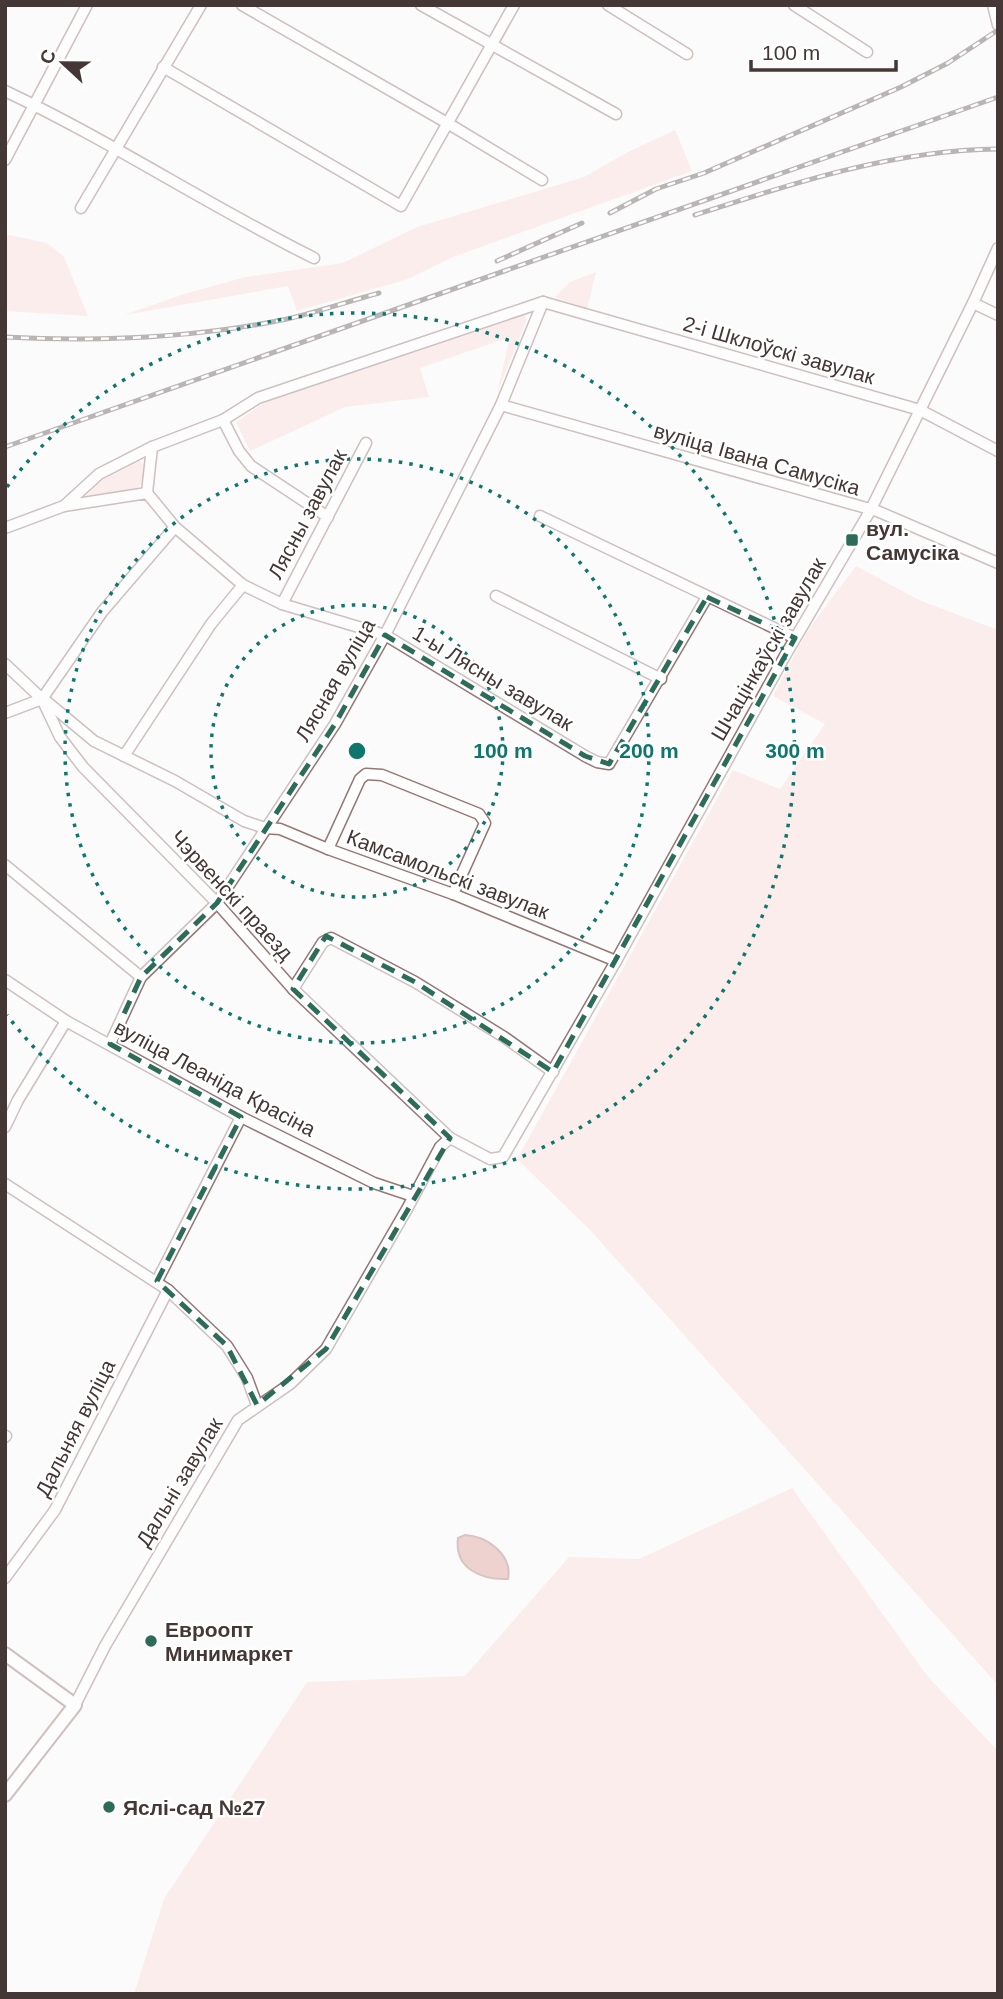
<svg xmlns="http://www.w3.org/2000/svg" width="1003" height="1999" viewBox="0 0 1003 1999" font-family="Helvetica,sans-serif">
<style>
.green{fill:#fbdcda}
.water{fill:#db9f9c;stroke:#ae807d;stroke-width:2}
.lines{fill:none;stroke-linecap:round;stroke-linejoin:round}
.minor-casing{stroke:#957876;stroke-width:13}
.tertiary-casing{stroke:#957876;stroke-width:16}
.minor{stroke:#fff;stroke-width:10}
.tertiary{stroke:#fff;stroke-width:12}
.rail-casing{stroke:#6a605f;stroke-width:5}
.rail{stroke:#fff;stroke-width:2.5;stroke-dasharray:8;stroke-linecap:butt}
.marked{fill:none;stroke:#2c6c59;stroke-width:5;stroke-dasharray:14 9;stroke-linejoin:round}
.ring{fill:none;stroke:#0f766e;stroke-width:3.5;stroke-dasharray:3.5 7}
.poi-dot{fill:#2c6c59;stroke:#fff;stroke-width:2.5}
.labels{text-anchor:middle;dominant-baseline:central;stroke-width:5;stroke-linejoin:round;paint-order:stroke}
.street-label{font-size:21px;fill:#443736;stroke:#fff}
.poi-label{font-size:21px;font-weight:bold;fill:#443736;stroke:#fff;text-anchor:start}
.centre{fill:#0f766e;stroke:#fff;stroke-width:3.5}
.ring-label{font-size:21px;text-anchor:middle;font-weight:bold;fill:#0f766e;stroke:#fff;stroke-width:5;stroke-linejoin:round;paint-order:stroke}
</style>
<rect width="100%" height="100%" fill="#fbfbfb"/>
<!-- green -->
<g class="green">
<polygon points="675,130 692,171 453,257 408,279 297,311 288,286 124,315 187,293 246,277 343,263 417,227 584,177 626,153"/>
<polygon points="5,234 47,243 64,257 88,316 5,311"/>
<polygon points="596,272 587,309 555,297 570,282"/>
<polygon points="524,313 526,321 497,393 510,337 420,368 429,397 345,407 250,451 236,422 264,403"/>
<polygon points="139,461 144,465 143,482 138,488 84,499 100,481"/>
<polygon points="856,566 919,600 998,630 998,1685 590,1230 517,1159 733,770 780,789 825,724 773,696 807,631"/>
<polygon points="792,1488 928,1677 998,1751 998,1994 134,1994 164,1899 307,1682 465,1676 569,1557 639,1559"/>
</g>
<!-- water -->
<path class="water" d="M465,1535C486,1536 513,1554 508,1579C482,1580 454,1569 458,1538Z"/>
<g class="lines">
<!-- minor casing -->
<g class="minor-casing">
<g id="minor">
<polyline points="242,5 449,124 542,180"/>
<polyline points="421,5 616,114"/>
<polyline points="608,5 687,54"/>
<polyline points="794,5 867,52"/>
<polyline points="993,5 998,25"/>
<polyline points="163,67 401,206 514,5"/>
<path d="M5,91C111,141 209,206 314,258"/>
<polyline points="5,160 87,5"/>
<polyline points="81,208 201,5"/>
<polyline points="543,302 920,410 998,451"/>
<polyline points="973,303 998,315"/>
<polyline points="501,405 877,511 998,563"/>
<polyline points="223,420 239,451 251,466 328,517"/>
<polyline points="147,493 152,447"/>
<polyline points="64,506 99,474 152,447 223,420 258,398 543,302"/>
<polyline points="540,516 795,638"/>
<polyline points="5,528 64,506 147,493 175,527 243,585 282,604 385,635 585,756 597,762 609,764 707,597"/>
<polyline points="496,596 661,679"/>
<polyline points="282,604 366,443"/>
<polyline points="5,664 42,699 60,737 83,767 217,903 293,989 450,1138 490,1159 503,1157 616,961 786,654 870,511 973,303 998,248"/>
<polyline points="42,699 102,612 175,527"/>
<polyline points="46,701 94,741 175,781 244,821 265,828 280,829 328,849 453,894 616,961"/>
<polyline points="5,713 42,699"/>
<polyline points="124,756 211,624 243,585"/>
<polyline points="328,849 360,779 366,774 382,775 479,814 485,823 453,894"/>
<polyline points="5,865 141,977"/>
<polyline points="5,980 66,1021 241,1117 374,1183 413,1196"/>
<polyline points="293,989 323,942 331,938 415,982 504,1037 553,1072"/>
<polyline points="110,1044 141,977 217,903 335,724 385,635 501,405 543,302"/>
<polyline points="5,1127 18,1100 66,1021"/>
<polyline points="5,1184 168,1290 227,1346 247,1378 257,1405"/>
<polyline points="157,1281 241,1117"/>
<polyline points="5,1437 6,1436"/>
<polyline points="5,1578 55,1510 168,1290"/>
<polyline points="75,1705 105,1646 238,1420 290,1384 326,1349 407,1209 440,1147 450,1138"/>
</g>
</g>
<!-- tertiary casing -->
<g class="tertiary-casing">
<polyline id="tertiary" points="5,1654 75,1705 5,1795"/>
</g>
<!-- minor -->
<use href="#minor" class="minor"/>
<!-- tertiary -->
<use href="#tertiary" class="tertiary"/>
<!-- rail casing -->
<g class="rail-casing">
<g id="rail">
<polyline points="610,213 656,189 704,173 901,87 948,63 998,30"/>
<path d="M695,215C793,183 894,150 998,149"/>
<polyline points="497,261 582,223"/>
<path d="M5,337C99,342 195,338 287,319C318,312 349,301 379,293"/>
<polyline points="5,447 998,97"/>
</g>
</g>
<!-- rail -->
<use href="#rail" class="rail"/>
</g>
<!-- marked area -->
<path d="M0 0H1003V1999H0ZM707,597L795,638L553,1072L415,982L326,936L293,989L450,1138L326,1349L257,1405L227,1346L157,1281L241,1117L110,1044L141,977L217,903L335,724L385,635L585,756L609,764Z" fill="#fbfbfb" fill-opacity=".55" fill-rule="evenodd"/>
<path class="marked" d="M707,597L795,638L553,1072L415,982L326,936L293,989L450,1138L326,1349L257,1405L227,1346L157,1281L241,1117L110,1044L141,977L217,903L335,724L385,635L585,756L609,764Z"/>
<!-- distance rings -->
<g class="ring">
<circle cx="357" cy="751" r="146"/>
<circle cx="357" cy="751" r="292"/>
<path d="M7 487A438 438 0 1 1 7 1015"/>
</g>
<!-- markers -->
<g class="poi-dot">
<rect x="845" y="533" width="14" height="14" rx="3.5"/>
<circle cx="151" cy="1641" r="7"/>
<circle cx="109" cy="1807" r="7"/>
</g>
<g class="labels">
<!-- street labels -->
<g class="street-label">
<text transform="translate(779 350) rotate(16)">2-і Шклоўскі завулак</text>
<text transform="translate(757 459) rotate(16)">вуліца Івана Самусіка</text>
<text transform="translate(307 514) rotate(-62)">Лясны завулак</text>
<text transform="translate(768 649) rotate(-60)">Шчацінкаўскі завулак</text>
<text transform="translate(493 678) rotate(31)">1-ы Лясны завулак</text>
<text transform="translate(335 680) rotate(-60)">Лясная вуліца</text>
<text transform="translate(448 874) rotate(21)">Камсамольскі завулак</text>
<text transform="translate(232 895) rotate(47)">Чэрвенскі праезд</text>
<text transform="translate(215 1078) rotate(28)">вуліца Леаніда Красіна</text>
<text transform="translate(75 1428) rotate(-63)">Дальняя вуліца</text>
<text transform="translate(179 1482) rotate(-59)">Дальні завулак</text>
</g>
<!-- poi labels -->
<g class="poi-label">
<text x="866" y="528">вул.<tspan x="866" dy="24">Самусіка</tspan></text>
<text x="165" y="1629">Евроопт<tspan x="165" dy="24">Минимаркет</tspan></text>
<text x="123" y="1807">Яслі-сад №27</text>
</g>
</g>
<circle cx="357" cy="751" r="10" class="centre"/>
<g class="ring-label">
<text x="503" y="758">100 m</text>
<text x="649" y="758">200 m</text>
<text x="795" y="758">300 m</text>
</g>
<!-- border -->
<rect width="1003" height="1999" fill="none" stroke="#443736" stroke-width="14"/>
<!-- north arrow -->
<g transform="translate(63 63) rotate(292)" stroke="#ffffff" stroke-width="5" paint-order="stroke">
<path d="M0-5L12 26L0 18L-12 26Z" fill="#443736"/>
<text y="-10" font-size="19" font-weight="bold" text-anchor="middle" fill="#443736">С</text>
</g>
<!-- scale -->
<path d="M751 60v10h145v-10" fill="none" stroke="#443736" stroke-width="3.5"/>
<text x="762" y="60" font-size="21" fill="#443736" stroke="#ffffff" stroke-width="5" paint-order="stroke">100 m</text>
</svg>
